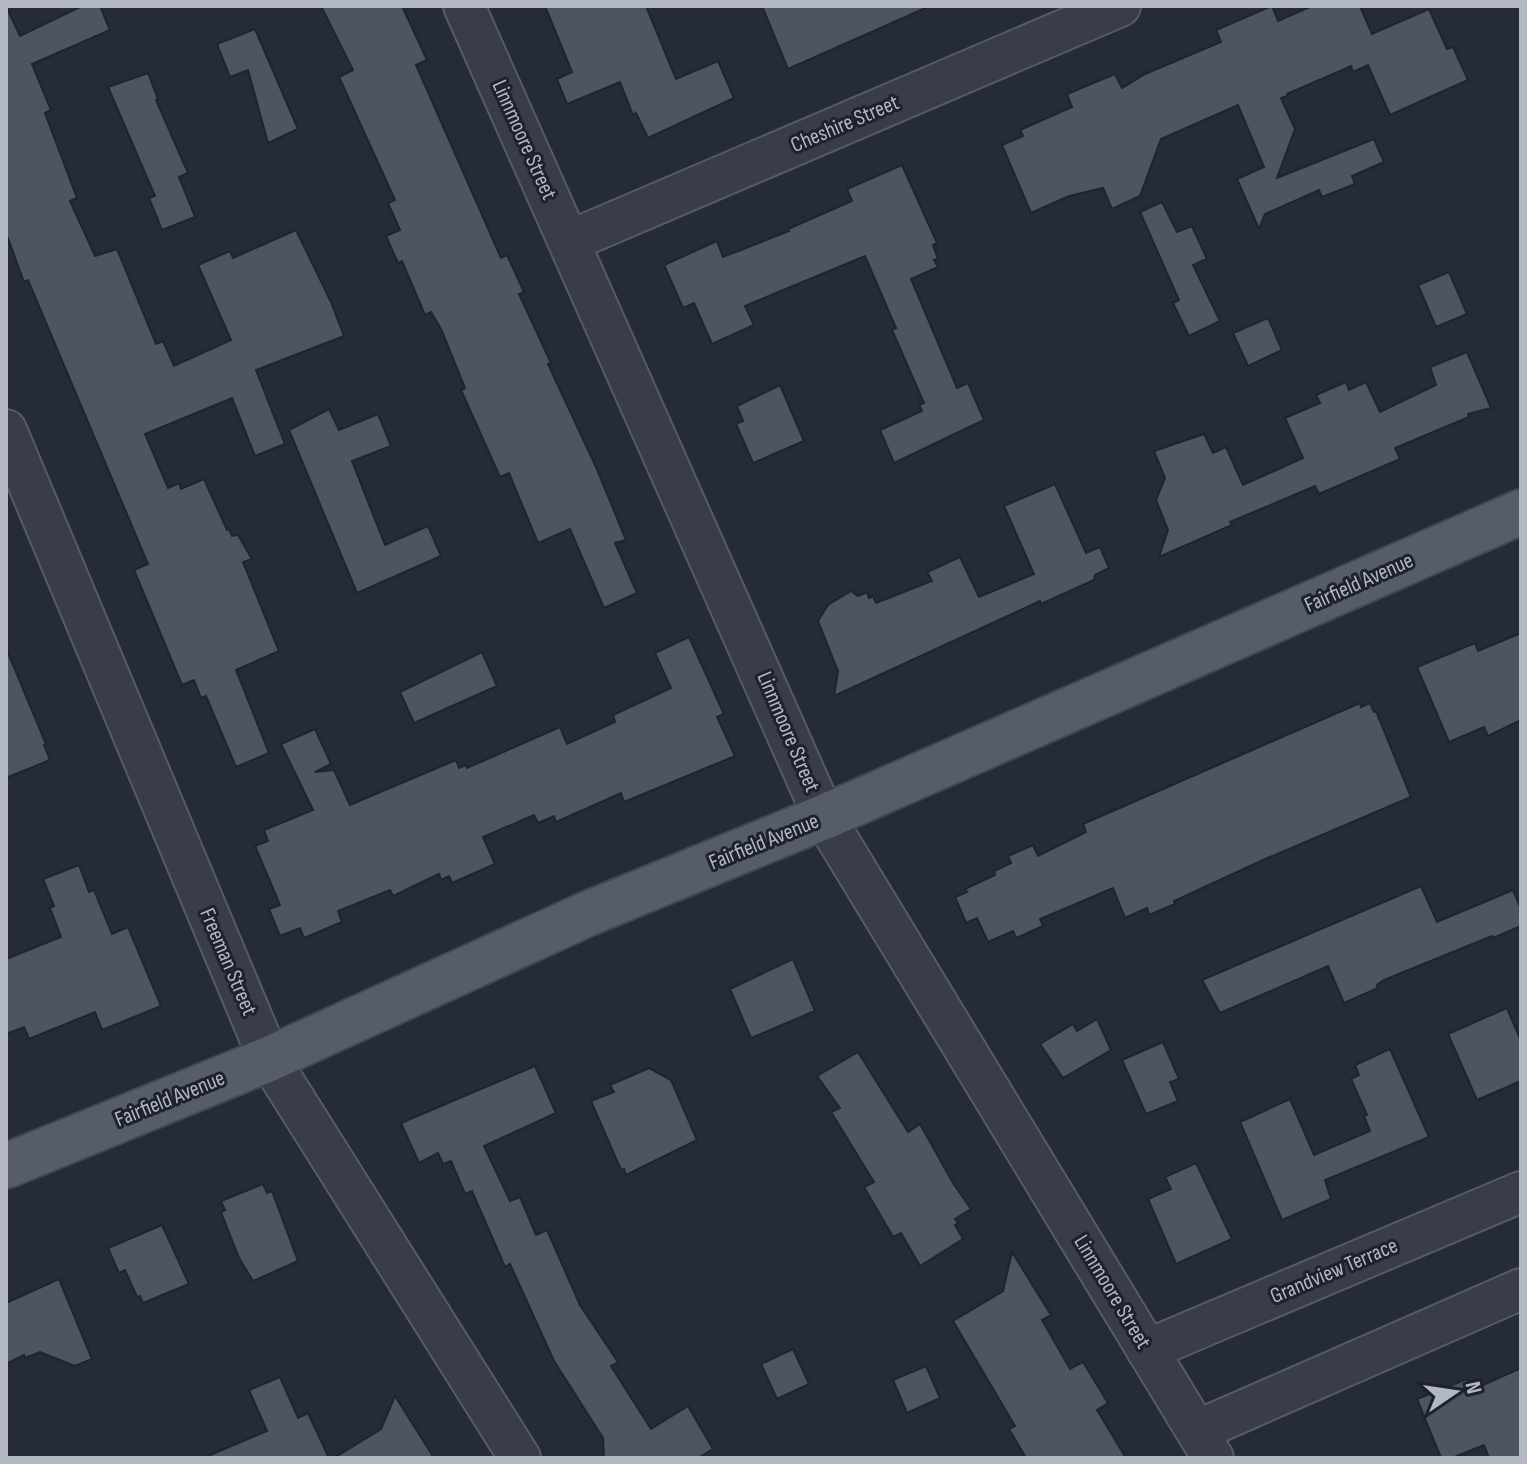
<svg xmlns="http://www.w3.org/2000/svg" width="1527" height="1464" viewBox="0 0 1527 1464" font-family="'Sofia Sans Condensed',sans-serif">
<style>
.building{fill:#4d5563;stroke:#1f242f;stroke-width:2}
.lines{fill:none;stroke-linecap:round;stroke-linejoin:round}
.minor-casing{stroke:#565b66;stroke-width:44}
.major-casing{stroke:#414651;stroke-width:48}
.minor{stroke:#383d48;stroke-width:40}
.major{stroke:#565c68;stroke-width:44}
.labels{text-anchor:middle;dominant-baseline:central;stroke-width:6;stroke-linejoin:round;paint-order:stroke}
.street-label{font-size:22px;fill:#b3b8c4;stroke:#1d222d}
</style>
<rect width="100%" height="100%" fill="#252b37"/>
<!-- building -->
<g class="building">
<polygon points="6,6 20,36 82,6 100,6 110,30 32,64 51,110 45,113 77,198 70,201 95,256 117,249 156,344 163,341 174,366 231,340 198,265 230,251 233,258 296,230 331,302 344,336 256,370 285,444 255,456 232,398 145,434 168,488 179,483 181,489 204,479 227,530 229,529 232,536 238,535 252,559 243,562 279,651 236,670 269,753 236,767 206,696 201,698 194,680 182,685 134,570 148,564 28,280 24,282 6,233"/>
<polygon points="321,6 402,6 427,60 416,65 501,258 507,255 524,292 519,294 551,363 548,364 596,467 626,540 615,543 637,593 604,608 570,529 538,543 509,473 500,477 461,390 465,388 441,329 431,312 425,315 402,261 398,263 386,236 400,230 388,203 395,200 339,77 353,70"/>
<polygon points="545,6 646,6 676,79 718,61 734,98 648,138 636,113 633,115 620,82 567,104 557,79 572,72"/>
<polygon points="762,6 930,6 788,69"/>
<polygon points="1272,6 1278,21 1312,6 1360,6 1372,34 1429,9 1447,49 1453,47 1468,80 1390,115 1368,65 1353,72 1351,66 1287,94 1287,96 1281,98 1295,129 1277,178 1374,139 1384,162 1352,176 1355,184 1322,197 1319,190 1265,214 1259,229 1237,179 1264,167 1238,105 1161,139 1140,196 1112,209 1103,188 1069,196 1031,213 1002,145 1023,136 1020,130 1072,107 1067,94 1115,74 1122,88 1145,74 1221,42 1216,30"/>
<polygon points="255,29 298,129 268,143 248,70 230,77 217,44"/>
<polygon points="148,73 158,99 156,100 188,173 179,177 195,217 162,230 149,198 155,196 108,87"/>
<polygon points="902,165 937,243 933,245 938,259 934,260 938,267 911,279 957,388 968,383 984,420 894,463 880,430 922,411 919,405 924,403 892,330 896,328 865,256 745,306 754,325 712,344 694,303 683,308 664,265 717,241 723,257 789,231 788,229 852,201 847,189"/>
<polygon points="1162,202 1177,232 1192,226 1207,259 1193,265 1220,321 1189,336 1173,303 1179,300 1140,212"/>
<polygon points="1449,272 1467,314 1436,327 1418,285"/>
<polygon points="1268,318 1282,350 1248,366 1233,333"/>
<polygon points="1467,352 1491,408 1468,414 1469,417 1395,448 1400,459 1319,494 1315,486 1230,522 1232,525 1159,557 1168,530 1156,500 1165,478 1154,451 1204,434 1213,453 1226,447 1243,485 1303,458 1285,418 1320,403 1316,395 1346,382 1349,390 1366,382 1380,412 1436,385 1430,367"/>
<polygon points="780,385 804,441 753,463 736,424 743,421 737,406"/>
<polygon points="329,409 339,430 378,414 391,446 352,461 385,545 428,526 441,556 357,593 289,430"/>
<polygon points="1055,484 1086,553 1100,547 1109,568 1095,575 1094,580 1041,604 1040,601 834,696 838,671 818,621 828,605 851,591 858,596 867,592 869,598 873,596 876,603 932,581 927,572 960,557 979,597 1034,574 1004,506"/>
<polygon points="1521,633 1521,720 1488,736 1484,727 1449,742 1417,667 1475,643 1478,651"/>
<polygon points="689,637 724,714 717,717 735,756 624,802 621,793 556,822 554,816 538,823 534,815 483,837 495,864 452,883 449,876 441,880 439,874 393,896 390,890 338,911 342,922 304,938 300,928 280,936 269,909 280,905 255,846 268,841 264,830 313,810 281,744 315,729 331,764 315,772 334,770 350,805 456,760 459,768 466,765 467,768 560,727 567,744 615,722 613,715 671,688 655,653"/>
<polygon points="6,648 46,744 44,745 50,760 6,778"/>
<polygon points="482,652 497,686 414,723 400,692"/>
<polygon points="1360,703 1361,707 1370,703 1374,712 1376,711 1411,797 1263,860 1174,901 1175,904 1149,915 1147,908 1125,918 1113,888 1040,919 1043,926 1016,938 1013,931 988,942 977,918 966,923 955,897 967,892 965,889 995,875 994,871 1011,863 1008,856 1033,845 1038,856 1086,832 1083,824"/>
<polygon points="79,865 89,892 94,890 112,934 128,927 161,1006 102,1030 95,1012 29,1039 24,1027 6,1034 6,959 61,937 50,908 54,906 43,879"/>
<polygon points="1421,886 1437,922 1513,890 1521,909 1521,926 1493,938 1492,936 1384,980 1377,985 1378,988 1344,1003 1328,966 1220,1013 1202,980"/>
<polygon points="793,959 815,1011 751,1038 730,989"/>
<polygon points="1507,1008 1521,1041 1521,1081 1477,1100 1448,1034"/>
<polygon points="1097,1019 1111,1050 1063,1078 1040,1044 1073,1024 1077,1031"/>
<polygon points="1163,1042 1179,1079 1170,1082 1178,1101 1146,1114 1122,1060"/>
<polygon points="1390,1049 1429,1137 1325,1180 1331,1199 1282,1220 1240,1122 1290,1099 1314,1155 1370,1131 1364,1116 1367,1115 1351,1079 1359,1075 1355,1065"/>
<polygon points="858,1052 908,1132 920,1124 953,1183 971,1209 955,1219 958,1223 955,1225 963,1239 920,1266 901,1233 893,1237 864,1187 874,1182 831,1112 840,1108 817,1076"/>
<polygon points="535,1066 556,1113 484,1146 510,1201 520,1197 536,1235 547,1230 580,1305 618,1362 611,1366 651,1429 688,1406 713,1449 698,1458 604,1458 603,1438 554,1361 510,1264 505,1267 472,1191 465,1194 451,1161 443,1164 438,1153 419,1163 401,1123"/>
<polygon points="649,1068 671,1080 697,1140 626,1175 624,1169 621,1170 591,1101 614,1092 610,1085"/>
<polygon points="1196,1163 1232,1239 1176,1264 1148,1199 1171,1189 1165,1177"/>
<polygon points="263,1184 267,1193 272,1191 298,1261 253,1281 239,1258 221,1212 225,1210 221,1201"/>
<polygon points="162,1225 189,1284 143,1303 140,1296 137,1297 125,1270 119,1273 108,1248"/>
<polygon points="1012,1252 1051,1315 1042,1320 1070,1369 1083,1362 1108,1403 1097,1410 1126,1458 1026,1458 1009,1429 1015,1426 953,1321 1003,1291"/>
<polygon points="59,1279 92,1359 75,1366 40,1352 25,1358 24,1355 6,1364 6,1303"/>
<polygon points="793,1349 809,1384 777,1399 761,1364"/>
<polygon points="926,1366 940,1398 907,1413 893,1380"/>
<polygon points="1521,1368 1521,1458 1489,1458 1484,1445 1452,1458 1441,1458 1417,1399 1467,1379 1472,1390"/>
<polygon points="280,1377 298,1418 308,1413 329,1458 203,1458 267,1431 249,1390"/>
<polygon points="395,1396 434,1458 334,1458 381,1429"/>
</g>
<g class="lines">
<!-- minor casing -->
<g class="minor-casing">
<g id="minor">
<polyline points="464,6 824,817 1213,1458"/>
<polyline points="570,241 1120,6"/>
<polyline points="6,430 269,1059 520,1458"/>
<polyline points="1147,1350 1521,1192"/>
<polyline points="1197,1431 1521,1289"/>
</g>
</g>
<!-- major casing -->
<g class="major-casing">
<polyline id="major" points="6,1166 269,1059 587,914 824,817 1521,512"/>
</g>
<!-- minor -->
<use href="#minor" class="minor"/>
<!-- major -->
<use href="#major" class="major"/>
</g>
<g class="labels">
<!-- street labels -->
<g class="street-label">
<text transform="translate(845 124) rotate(-23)">Cheshire Street</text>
<text transform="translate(524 140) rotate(66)">Linnmoore Street</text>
<text transform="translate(1359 583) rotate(-24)">Fairfield Avenue</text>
<text transform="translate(788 732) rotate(67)">Linnmoore Street</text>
<text transform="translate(764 842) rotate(-22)">Fairfield Avenue</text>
<text transform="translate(228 962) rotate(67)">Freeman Street</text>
<text transform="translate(170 1099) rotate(-22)">Fairfield Avenue</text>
<text transform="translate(1334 1271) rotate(-23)">Grandview Terrace</text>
<text transform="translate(1112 1292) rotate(59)">Linnmoore Street</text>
</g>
</g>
<!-- border -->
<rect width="1527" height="1464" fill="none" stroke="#b3b8c4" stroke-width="16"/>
<!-- north arrow -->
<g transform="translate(1455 1392) rotate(77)" stroke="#1d222d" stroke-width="6" paint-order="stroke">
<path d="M0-6L14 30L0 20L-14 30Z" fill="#b3b8c4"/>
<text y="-12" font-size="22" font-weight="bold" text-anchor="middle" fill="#b3b8c4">N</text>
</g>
</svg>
